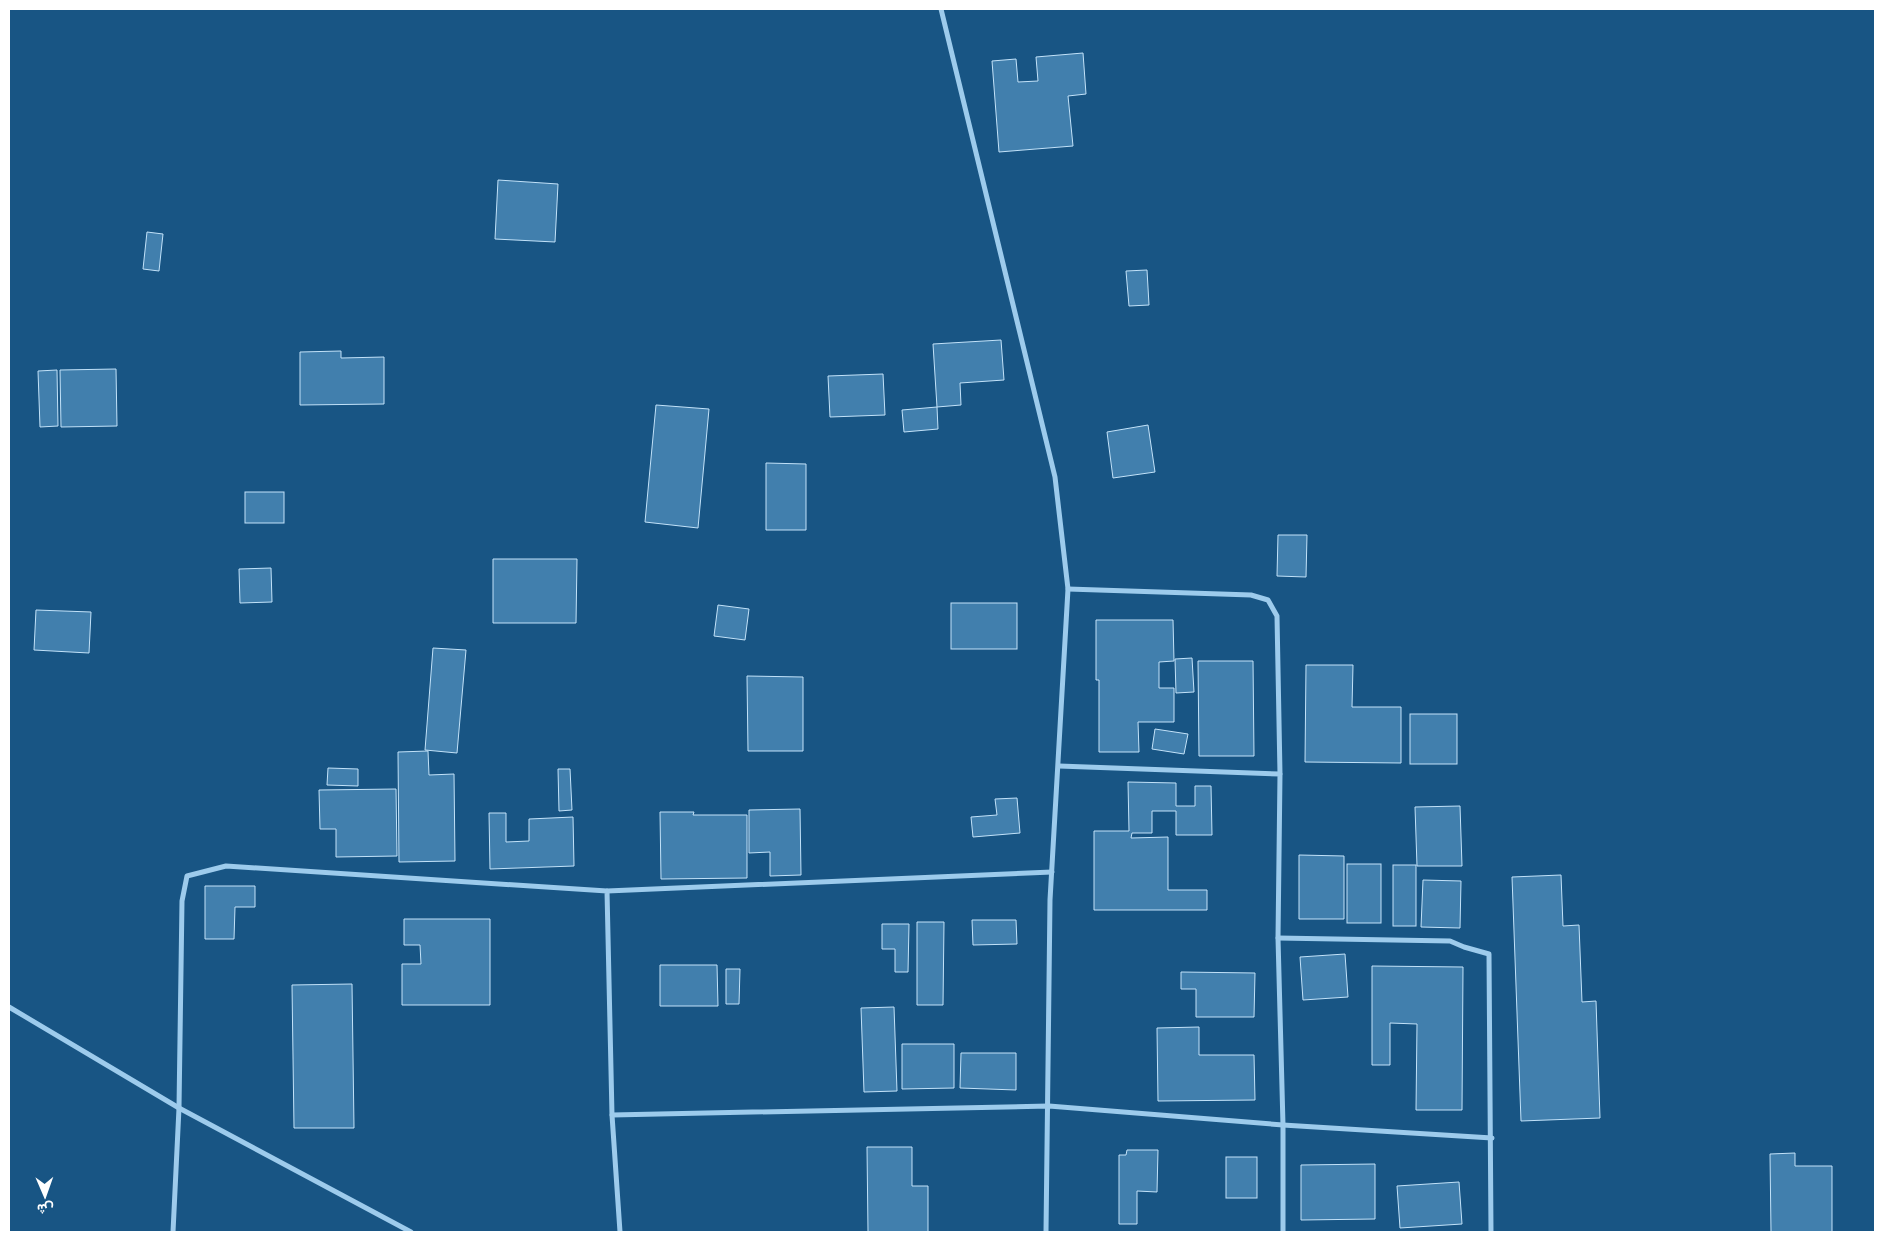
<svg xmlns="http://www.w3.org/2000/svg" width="1884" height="1241" viewBox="0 0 1884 1241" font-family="Overpass,Vazirmatn,sans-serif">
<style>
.building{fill:#417fad;stroke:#c2e2f9}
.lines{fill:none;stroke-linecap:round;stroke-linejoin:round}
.street{stroke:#9dcbec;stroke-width:5}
</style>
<rect width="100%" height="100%" fill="#185584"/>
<!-- building -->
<g class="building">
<polygon points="1083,53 1086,94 1068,96 1073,146 999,152 992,61 1016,59 1018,82 1038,81 1036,57"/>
<polygon points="498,180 558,184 555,242 495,239"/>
<polygon points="147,232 163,234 159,271 143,269"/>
<polygon points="1147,270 1149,305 1129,306 1126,271"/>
<polygon points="1001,340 1004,380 960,383 961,405 937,407 933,344"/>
<polygon points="341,351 341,358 384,357 384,404 300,405 300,352"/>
<polygon points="116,369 117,426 61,427 60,370"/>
<polygon points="57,370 58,426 40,427 38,371"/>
<polygon points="883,374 885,415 830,417 828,376"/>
<polygon points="656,405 709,409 698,528 645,522"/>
<polygon points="937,407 938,429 904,432 902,410"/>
<polygon points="1148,425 1155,472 1113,478 1107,432"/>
<polygon points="766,463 806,464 806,530 766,530"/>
<rect x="245" y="492" width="39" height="31"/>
<polygon points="1278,535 1307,535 1306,577 1277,576"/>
<polygon points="493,559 577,559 576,623 493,623"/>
<polygon points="271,568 272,602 240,603 239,569"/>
<rect x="951" y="603" width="66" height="46"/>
<polygon points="718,605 749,609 745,640 714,636"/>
<polygon points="36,610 91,612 89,653 34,650"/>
<polygon points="1096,620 1173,620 1174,661 1159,662 1159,688 1174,688 1174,722 1138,722 1139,752 1099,752 1099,680 1096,680"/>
<polygon points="433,648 466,650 457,753 425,750"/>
<polygon points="1192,658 1194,692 1176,693 1175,659"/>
<polygon points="1198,661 1253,661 1254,756 1199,756"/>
<polygon points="1306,665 1353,665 1352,707 1401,707 1401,763 1305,762"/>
<polygon points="747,676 803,677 803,751 748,751"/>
<rect x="1410" y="714" width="47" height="50"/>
<polygon points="1155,729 1188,734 1184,754 1152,749"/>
<polygon points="428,751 429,775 454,774 455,861 399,862 398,752"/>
<polygon points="328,768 358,769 358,786 327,785"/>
<polygon points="558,769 570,769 572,810 559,811"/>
<polygon points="1128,782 1176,783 1176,806 1195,806 1195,786 1211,786 1212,835 1176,835 1176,811 1152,811 1152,833 1132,833 1131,838 1168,837 1168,890 1207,890 1207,910 1094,910 1094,831 1129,831"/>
<polygon points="396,789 397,856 336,857 336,829 320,829 319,790"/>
<polygon points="1017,798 1020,833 973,837 971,817 997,815 995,799"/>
<polygon points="1460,806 1462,866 1417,866 1415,807"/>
<polygon points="800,809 801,875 770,876 770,852 749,853 749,810"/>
<polygon points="660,812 694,812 693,815 747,815 747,878 661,879"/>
<polygon points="489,813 506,813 506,842 529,841 529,819 573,817 574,866 490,869"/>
<polygon points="1299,855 1344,856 1344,919 1299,919"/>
<rect x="1347" y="864" width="34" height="59"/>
<rect x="1393" y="865" width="23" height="61"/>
<polygon points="1561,875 1563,926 1579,925 1582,1002 1596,1001 1600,1118 1521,1121 1512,877"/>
<polygon points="1423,880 1461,881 1460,928 1421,927"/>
<polygon points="205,886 255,886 255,907 235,907 234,939 205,939"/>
<polygon points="404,919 490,919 490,1005 402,1005 402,964 421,964 420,945 404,945"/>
<polygon points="972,920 1016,920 1017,944 973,945"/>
<polygon points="917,922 944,922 943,1005 917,1005"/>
<polygon points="882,924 909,924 908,972 895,972 895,949 882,949"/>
<polygon points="1345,954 1348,997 1303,1000 1300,957"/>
<polygon points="660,965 717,965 718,1006 660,1006"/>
<polygon points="1372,966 1463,967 1462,1110 1416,1110 1417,1024 1390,1023 1390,1065 1372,1065"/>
<polygon points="726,969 740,969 739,1004 726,1004"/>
<polygon points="1181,972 1255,973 1254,1017 1196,1017 1196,989 1181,989"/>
<polygon points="352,984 354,1128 294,1128 292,985"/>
<polygon points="894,1007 897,1091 864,1092 861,1008"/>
<polygon points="1199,1027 1199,1055 1254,1055 1255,1100 1158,1101 1157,1028"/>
<polygon points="902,1044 954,1044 954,1088 902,1089"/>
<polygon points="961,1053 1016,1053 1016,1090 960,1088"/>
<polygon points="867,1147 912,1147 912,1186 928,1186 928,1232 868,1232"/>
<polygon points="1127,1150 1158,1150 1157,1192 1137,1191 1137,1224 1119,1224 1119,1155 1126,1155"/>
<polygon points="1795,1153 1795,1166 1832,1166 1832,1232 1771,1232 1770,1154"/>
<rect x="1226" y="1157" width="31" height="41"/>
<polygon points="1375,1164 1375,1219 1301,1220 1301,1165"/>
<polygon points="1459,1182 1462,1224 1400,1228 1397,1186"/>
</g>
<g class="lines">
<!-- street -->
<g class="street">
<polyline points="941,9 1055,477 1068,589 1050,900 1046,1232"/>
<polyline points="1068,589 1251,595 1268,600 1277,616 1280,774"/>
<polyline points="1059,766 1280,774 1278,938 1283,1125 1283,1232"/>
<polyline points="607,891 1052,872"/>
<polyline points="1278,938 1450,941 1464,947 1489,954 1491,1232"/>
<polyline points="9,1007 179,1108 411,1232"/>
<polyline points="612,1115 1049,1106 1283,1125 1492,1138"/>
<polyline points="173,1232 179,1108 182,901 187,876 226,866 607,891 612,1115 620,1232"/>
</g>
</g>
<!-- border -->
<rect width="1884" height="1241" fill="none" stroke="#ffffff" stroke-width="20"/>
<!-- north arrow -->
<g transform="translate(45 1196) rotate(178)" stroke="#185584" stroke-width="4" paint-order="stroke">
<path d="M0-4L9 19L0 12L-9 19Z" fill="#ffffff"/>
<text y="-8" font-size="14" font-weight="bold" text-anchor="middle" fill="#ffffff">ش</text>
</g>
</svg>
